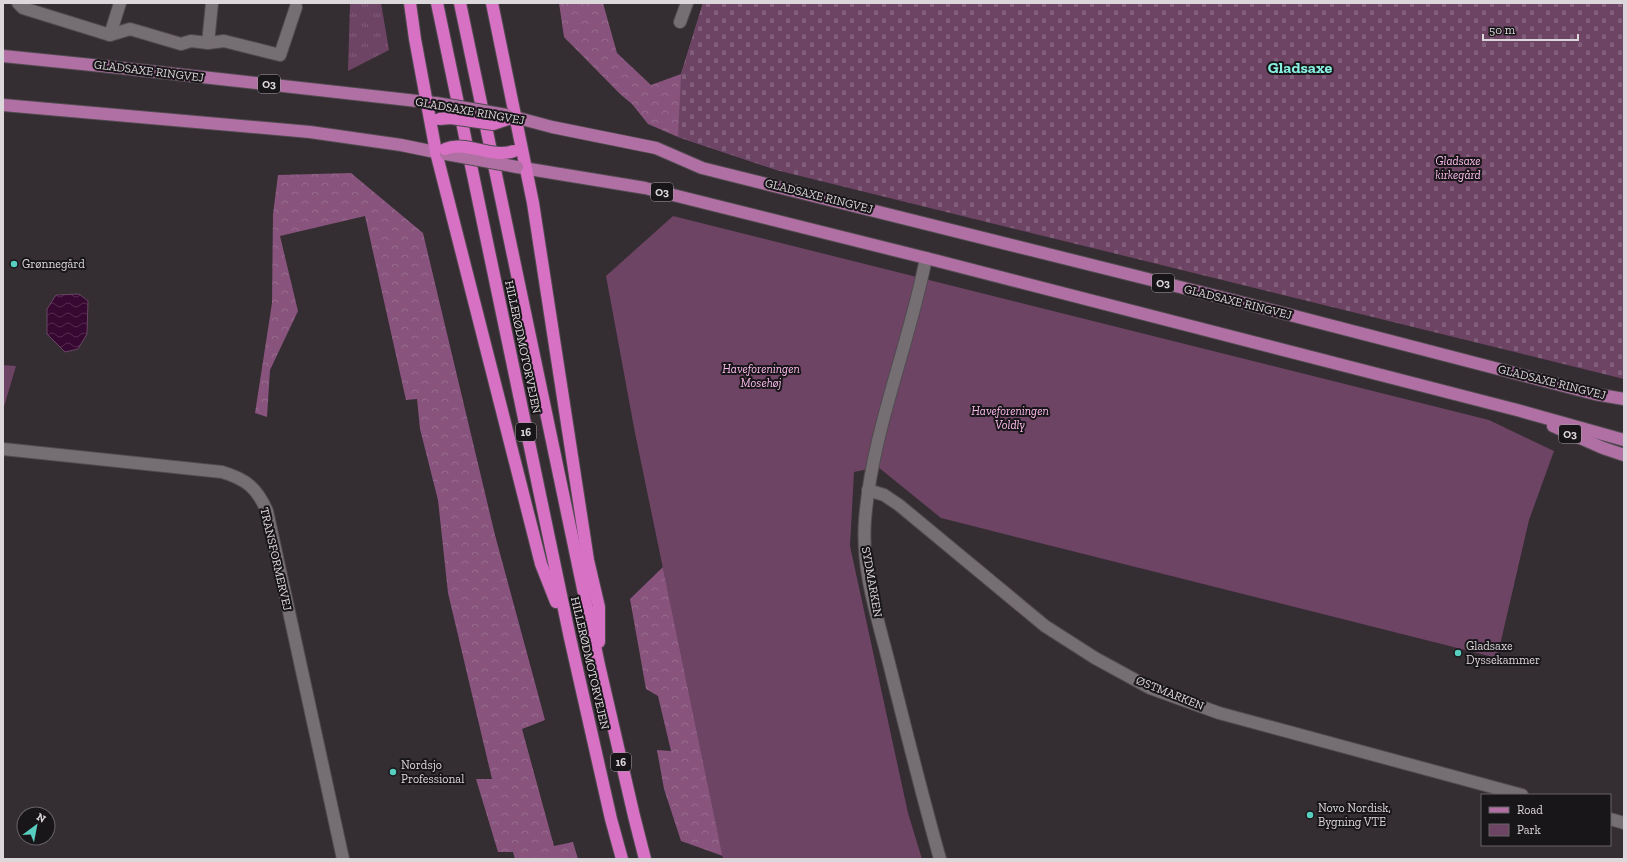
<svg xmlns="http://www.w3.org/2000/svg" width="1627" height="862" viewBox="0 0 1627 862" font-family="'Zilla Slab',serif">
<style>
.grass{fill:url(#grass-tufts)}
.forest{fill:url(#forest-crowns)}
.cemetery{fill:url(#cemetery-stones)}
.green{fill:#6d4464}
.water{fill:url(#water-waves);stroke:#684664}
.lines{fill:none;stroke-linecap:round;stroke-linejoin:round}
.minor-casing{stroke:#514b50;stroke-width:14}
.major-casing{stroke:#514b50;stroke-width:14}
.highway-casing{stroke:#514b50;stroke-width:14}
.minor{stroke:#756e73;stroke-width:12}
.major{stroke:#b070a4;stroke-width:12}
.highway{stroke:#d771c4;stroke-width:12}
.major-bridge-casing{stroke:#514b50;stroke-width:14;stroke-linecap:butt}
.highway-bridge-casing{stroke:#514b50;stroke-width:14;stroke-linecap:butt}
.major-bridge{stroke:#b070a4;stroke-width:12}
.highway-bridge{stroke:#d771c4;stroke-width:12}
.poi-dot{fill:#58cec0;stroke:#191619;stroke-width:1.5}
.labels{text-anchor:middle;dominant-baseline:central;stroke-width:4;stroke-linejoin:round;paint-order:stroke}
.shield{fill:#191619;stroke:#a29da1;stroke-width:1}
.shield-label{font-size:11px;font-weight:bold;fill:#dcd7db}
.street-label{font-size:12px;fill:#dcd7db;stroke:#191619}
.park-label{font-size:12px;font-style:italic;fill:#fcbcee;stroke:#191619}
.poi-label{font-size:12px;fill:#dcd7db;stroke:#191619;text-anchor:start}
.district-label{font-size:16px;font-weight:bold;fill:#87f0e2;stroke:#191619}
</style>
<defs>
<pattern id="grass-tufts" width="24" height="20" patternUnits="userSpaceOnUse"><rect width="24" height="20" fill="#6d4464"/><path d="M3 7l-1-3M5 7V3M7 7l1-3M15 17l-1-3M17 17v-4M19 17l1-3" fill="none" stroke="#815e7a"/></pattern>
<pattern id="forest-crowns" width="20" height="18" patternUnits="userSpaceOnUse"><rect width="20" height="18" fill="#88547d"/><path d="M2 6a3 3 0 1 1 6 0M12 15a3 3 0 1 1 6 0" fill="none" stroke="#986c8f"/></pattern>
<pattern id="cemetery-stones" width="16" height="16" patternUnits="userSpaceOnUse"><rect width="16" height="16" fill="#6d4464"/><path d="M2 7V4a2 2 0 0 1 4 0v3zM10 15v-3a2 2 0 0 1 4 0v3z" fill="#815e7a"/></pattern>
<pattern id="water-waves" width="16" height="10" patternUnits="userSpaceOnUse"><rect width="16" height="10" fill="#370831"/><path d="M0 5q4-4 8 0t8 0" fill="none" stroke="#532b4e"/></pattern>
</defs>
<rect width="100%" height="100%" fill="#342d32"/>
<!-- grass -->
<polygon class="grass" points="350,3 381,3 389,50 348,71"/>
<!-- forest -->
<g class="forest">
<polygon points="559,3 603,3 617,53 651,85 681,74 703,3 780,171 678,137 648,124 632,104 620,94 564,37"/>
<polygon points="351,173 423,233 495,535 545,720 522,729 554,846 573,842 578,859 515,859 513,852 498,852 476,779 492,779 448,593 438,500 420,429 417,399 406,400 365,216 280,236 298,311 270,370 267,417 255,413 272,303 273,214 278,175"/>
<polygon points="663,567 723,856 681,841 664,789 657,750 671,751 658,696 646,689 630,599"/>
</g>
<!-- cemetery -->
<polygon class="cemetery" points="703,3 1624,3 1624,379 780,171 678,137 681,75"/>
<!-- green -->
<g class="green">
<polygon points="673,216 1489,420 1554,451 1529,520 1497,658 941,518 878,467 854,472 850,546 908,813 922,859 723,859 635,433 606,276"/>
<polygon points="3,365 16,366 3,410"/>
</g>
<!-- water -->
<polygon class="water" points="79,294 88,301 87,334 78,349 65,352 47,334 47,309 56,295"/>
<g class="lines">
<!-- minor casing -->
<g class="minor-casing">
<g id="minor">
<polyline points="18,3 23,8 110,35 130,29 181,44 191,41 208,43 224,41 280,55 296,7"/>
<polyline points="680,22 687,3"/>
<polyline points="110,35 120,3"/>
<polyline points="208,43 212,3"/>
<path d="M926,258C909,346 872,431 865,520C861,570 878,619 890,667C906,731 922,795 940,859"/>
<path d="M3,449L222,472C246,479 257,488 267,511L343,859"/>
<polyline points="868,490 884,495 899,505 1045,626 1095,658 1150,688 1219,713 1522,795"/>
<polyline points="1610,819 1624,823"/>
</g>
</g>
<!-- major casing -->
<g class="major-casing">
<g id="major">
<polyline points="3,56 112,67 435,103"/>
<polyline points="3,105 310,132 401,145 445,154"/>
<polyline points="507,115 552,127 656,148 702,168 1236,301 1595,394 1624,399"/>
<polyline points="517,167 645,188 926,258 1517,410 1624,440"/>
<polyline points="1553,426 1603,448 1624,455"/>
</g>
</g>
<!-- highway casing -->
<g class="highway-casing">
<g id="highway">
<polyline points="410,3 415,39 436,152 541,564 556,602"/>
<polyline points="437,3 570,638 611,819 622,859"/>
<polyline points="460,3 599,665 634,816 645,859"/>
<polyline points="492,3 533,203 588,560 599,607 599,642"/>
</g>
</g>
<!-- minor -->
<use href="#minor" class="minor"/>
<!-- major -->
<use href="#major" class="major"/>
<!-- highway -->
<use href="#highway" class="highway"/>
<!-- major-bridge casing -->
<g class="major-bridge-casing">
<g id="major-bridge">
<polyline points="436,103 507,115"/>
<polyline points="446,154 517,167"/>
</g>
</g>
<!-- highway-bridge casing -->
<g class="highway-bridge-casing">
<g id="highway-bridge">
<polyline points="439,119 451,118 493,124 508,119"/>
<path d="M445,149C467,140 491,159 514,151"/>
</g>
</g>
<!-- major-bridge -->
<use href="#major-bridge" class="major-bridge"/>
<!-- highway-bridge -->
<use href="#highway-bridge" class="highway-bridge"/>
</g>
<!-- markers -->
<g class="poi-dot">
<circle cx="14" cy="264" r="4"/>
<circle cx="1458" cy="653" r="4"/>
<circle cx="393" cy="772" r="4"/>
<circle cx="1310" cy="815" r="4"/>
</g>
<g class="labels">
<!-- shield labels -->
<g class="shield">
<rect x="258" y="75" width="22" height="18" rx="3"/>
<rect x="651" y="183" width="22" height="18" rx="3"/>
<rect x="1152" y="274" width="22" height="18" rx="3"/>
<rect x="516" y="423" width="20" height="18" rx="3"/>
<rect x="1559" y="425" width="22" height="18" rx="3"/>
<rect x="611" y="753" width="20" height="18" rx="3"/>
</g>
<g class="shield-label">
<text x="269" y="84">O3</text>
<text x="662" y="192">O3</text>
<text x="1163" y="283">O3</text>
<text x="526" y="432">16</text>
<text x="1570" y="434">O3</text>
<text x="621" y="762">16</text>
</g>
<!-- street labels -->
<g class="street-label">
<text transform="translate(149 71) rotate(7)">GLADSAXE RINGVEJ</text>
<text transform="translate(470 111) rotate(10)">GLADSAXE RINGVEJ</text>
<text transform="translate(819 196) rotate(14)">GLADSAXE RINGVEJ</text>
<text transform="translate(1238 302) rotate(14)">GLADSAXE RINGVEJ</text>
<text transform="translate(523 347) rotate(78)">HILLERØDMOTORVEJEN</text>
<text transform="translate(1552 382) rotate(14)">GLADSAXE RINGVEJ</text>
<text transform="translate(276 559) rotate(77)">TRANSFORMERVEJ</text>
<text transform="translate(872 582) rotate(80)">SYDMARKEN</text>
<text transform="translate(590 663) rotate(77)">HILLERØDMOTORVEJEN</text>
<text transform="translate(1170 693) rotate(22)">ØSTMARKEN</text>
</g>
<!-- park labels -->
<g class="park-label">
<text x="1458" y="161">Gladsaxe<tspan x="1458" dy="14">kirkegård</tspan></text>
<text x="761" y="369">Haveforeningen<tspan x="761" dy="14">Mosehøj</tspan></text>
<text x="1010" y="411">Haveforeningen<tspan x="1010" dy="14">Voldly</tspan></text>
</g>
<!-- poi labels -->
<g class="poi-label">
<text x="22" y="264">Grønnegård</text>
<text x="1466" y="646">Gladsaxe<tspan x="1466" dy="14">Dyssekammer</tspan></text>
<text x="401" y="765">Nordsjo<tspan x="401" dy="14">Professional</tspan></text>
<text x="1318" y="808">Novo Nordisk,<tspan x="1318" dy="14">Bygning VTE</tspan></text>
</g>
<!-- district labels -->
<g class="district-label">
<text x="1300" y="67">Gladsaxe</text>
</g>
</g>
<!-- border -->
<rect width="1627" height="862" fill="none" stroke="#dcd7db" stroke-width="8"/>
<!-- legend -->
<rect x="1481" y="794" width="130" height="52" fill="#191619" stroke="#676367"/>
<rect x="1489" y="807" width="20" height="6" fill="#b070a4" stroke="#676367"/>
<text x="1517" y="814" font-size="12" fill="#dcd7db">Road</text>
<rect x="1489" y="824" width="20" height="12" fill="#6d4464" stroke="#676367"/>
<text x="1517" y="834" font-size="12" fill="#dcd7db">Park</text>
<!-- north arrow -->
<g transform="translate(36 826) rotate(32)"><circle r="19" fill="#191619" stroke="#676367"/>
<path d="M0-3L7 15L0 10L-7 15Z" fill="#58cec0"/>
<text y="-6" font-size="11" font-weight="bold" text-anchor="middle" fill="#dcd7db">N</text>
</g>
<!-- scale -->
<path d="M1483 34v6h95v-6" fill="none" stroke="#dcd7db" stroke-width="2"/>
<text x="1489" y="34" font-size="12" fill="#dcd7db" stroke="#191619" stroke-width="3" paint-order="stroke">50 m</text>
</svg>
